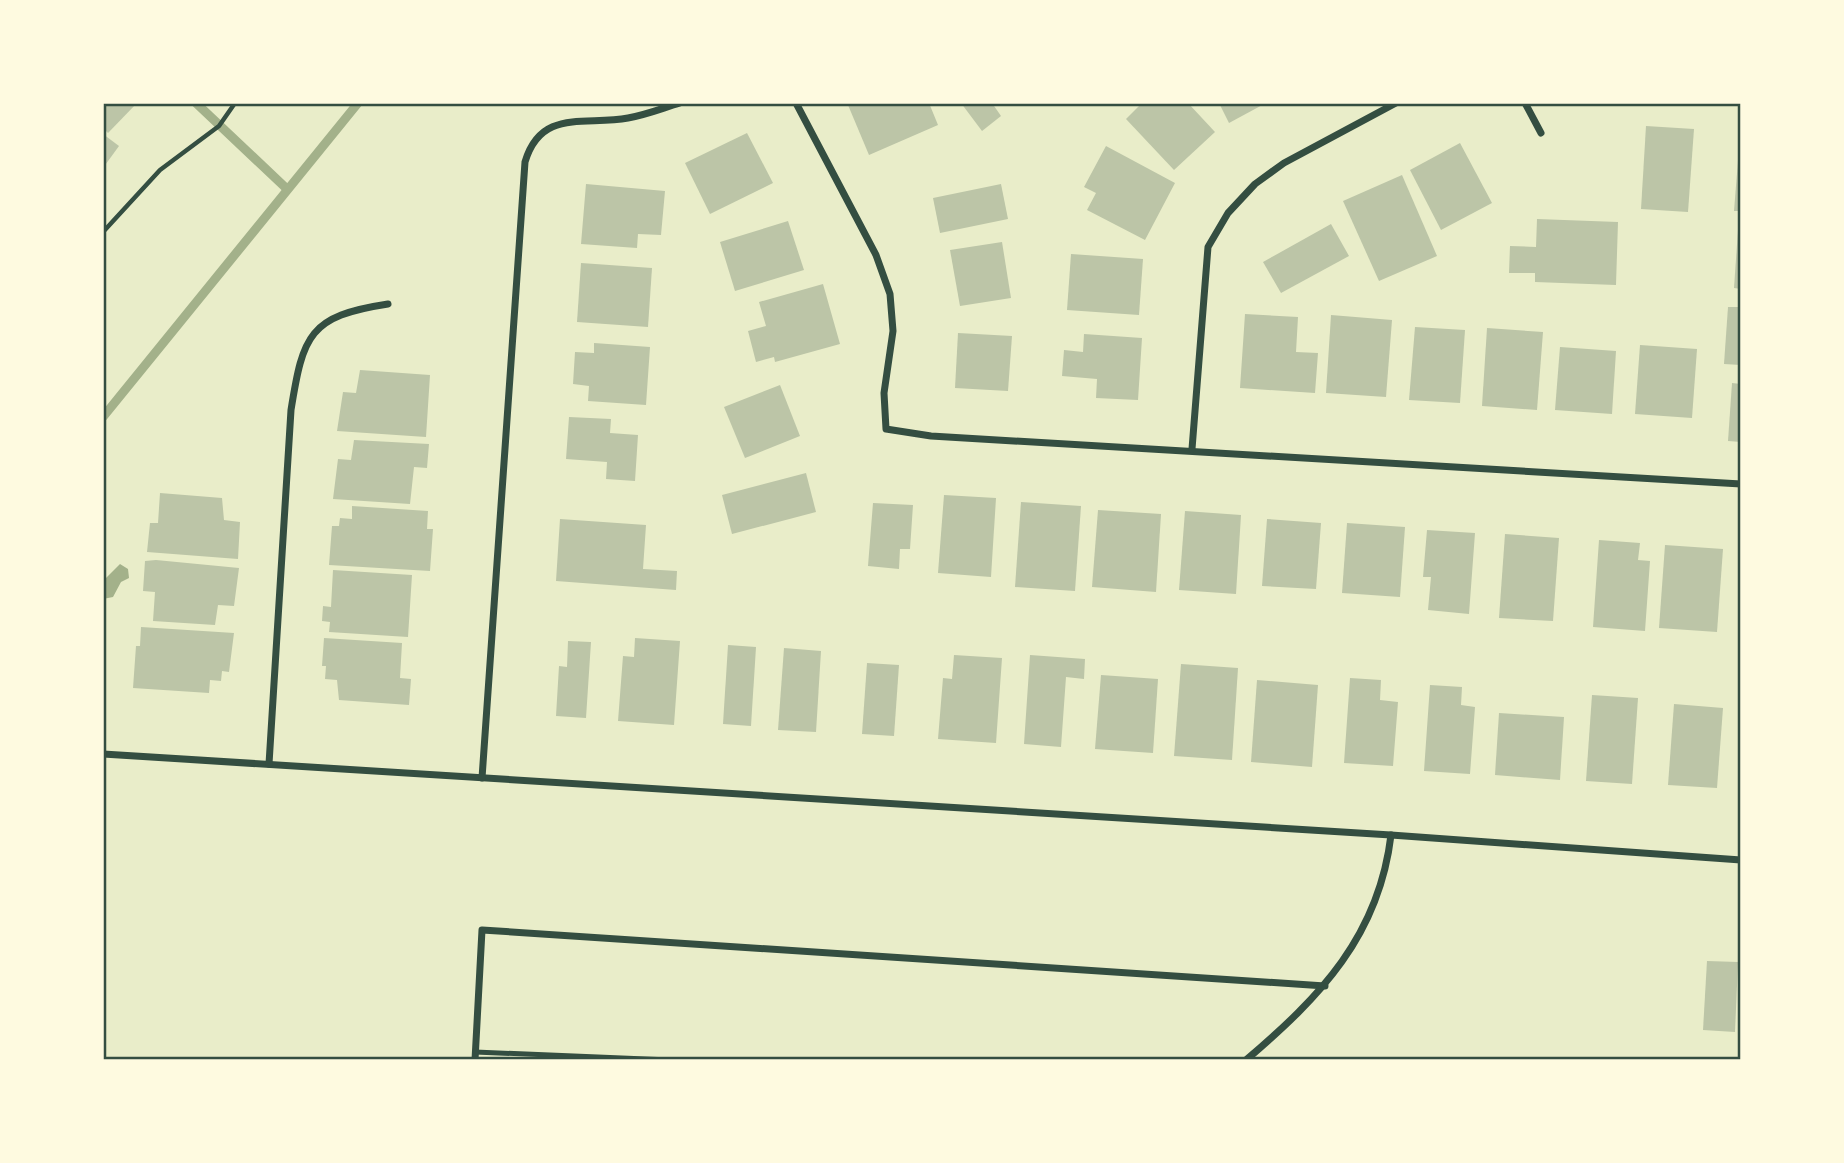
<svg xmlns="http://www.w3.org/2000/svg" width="1844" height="1163" viewBox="0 0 1844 1163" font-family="'Exo 2',sans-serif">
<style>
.water{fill:#a3b18a}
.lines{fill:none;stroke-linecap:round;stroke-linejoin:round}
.stream{stroke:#a3b18a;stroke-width:9}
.building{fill:#bcc5a7}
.path{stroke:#344e41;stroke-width:4.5}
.service{stroke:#344e41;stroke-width:5}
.minor{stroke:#344e41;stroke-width:7}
.neatline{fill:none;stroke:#344e41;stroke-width:2.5}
</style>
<rect width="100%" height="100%" fill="#e9edc9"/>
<!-- water -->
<polygon class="water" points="120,564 128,569 129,578 121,582 113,597 103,599 103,581"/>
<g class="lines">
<!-- stream -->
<g class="stream">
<polyline points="196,103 287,189"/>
<polyline points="103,417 358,103"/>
</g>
</g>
<!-- building -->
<g class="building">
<polygon points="103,103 137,103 108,133 103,128"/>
<polygon points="852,103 929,103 938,125 869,155 848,105"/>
<polygon points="961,103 992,103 1001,116 982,131"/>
<polygon points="1142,103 1188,103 1215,132 1174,170 1126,119"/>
<polygon points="1219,103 1266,103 1229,123"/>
<polygon points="1646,126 1694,129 1688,212 1641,209"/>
<polygon points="747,133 773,183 710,214 685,163"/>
<polygon points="103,134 119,146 103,168"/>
<polygon points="1460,143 1492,203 1441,230 1410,170"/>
<polygon points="1106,146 1175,183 1145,240 1087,210 1096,193 1084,187"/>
<polygon points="1739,148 1741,148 1741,211 1734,211"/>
<polygon points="1402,175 1437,256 1379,281 1343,201"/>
<polygon points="586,184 665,191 661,235 638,234 637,248 581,244"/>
<polygon points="1001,184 1008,219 940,233 933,198"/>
<polygon points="1537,219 1618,222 1616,285 1535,282 1535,273 1509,273 1510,246 1536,247"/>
<polygon points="788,221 804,270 735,291 720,242"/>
<polygon points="1331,224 1349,256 1281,293 1263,262"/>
<polygon points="1738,230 1741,230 1741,289 1734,288"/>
<polygon points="1002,242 1011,298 960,306 950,250"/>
<polygon points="1071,254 1143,259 1139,315 1067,310"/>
<polygon points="581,263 652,268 648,327 577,322"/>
<polygon points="823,284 840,344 775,362 774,357 756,362 748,331 766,326 759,302"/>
<polygon points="1728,307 1741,307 1741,365 1724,364"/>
<polygon points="1245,314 1298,317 1296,352 1318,353 1315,393 1240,388"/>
<polygon points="1331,315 1392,320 1386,397 1326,393"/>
<polygon points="1415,327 1465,330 1460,403 1409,400"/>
<polygon points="1487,328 1543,332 1537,410 1482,406"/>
<polygon points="958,333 1012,336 1008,391 955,388"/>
<polygon points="1084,334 1142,338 1138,400 1096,398 1097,379 1062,376 1064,350 1083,352"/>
<polygon points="594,343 650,347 646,405 588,401 589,386 573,384 575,352 594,353"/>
<polygon points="1640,345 1697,349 1692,418 1635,414"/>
<polygon points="1560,347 1616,351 1612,414 1555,410"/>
<polygon points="360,370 430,375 426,437 337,431 343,392 356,393"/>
<polygon points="1732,383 1741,384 1741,442 1728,441"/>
<polygon points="780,385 800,436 745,458 724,407"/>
<polygon points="569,417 611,419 610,433 638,435 635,481 606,479 607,462 566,459"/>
<polygon points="354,440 429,444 427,468 414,467 410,504 333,499 338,459 351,460"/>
<polygon points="806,473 816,512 732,534 722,495"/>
<polygon points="160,493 222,498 224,520 240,522 238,559 147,552 150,523 158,523"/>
<polygon points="944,495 996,498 991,577 938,573"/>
<polygon points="1021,502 1081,506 1075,591 1015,587"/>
<polygon points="873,503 913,505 910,549 900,549 899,569 868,566"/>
<polygon points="352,506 428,511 427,529 433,529 430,571 329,565 332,526 339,526 340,518 352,519"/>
<polygon points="1098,510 1161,514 1156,592 1092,587"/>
<polygon points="1185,511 1241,515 1236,594 1179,590"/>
<polygon points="560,519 646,525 643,569 677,571 676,590 556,581"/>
<polygon points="1267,519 1321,523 1316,589 1262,586"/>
<polygon points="1347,523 1405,527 1400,597 1342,593"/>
<polygon points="1427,530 1475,533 1469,614 1428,610 1431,577 1423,577"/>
<polygon points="1505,534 1559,538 1553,621 1499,618"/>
<polygon points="1599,540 1640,543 1638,560 1650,561 1645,631 1593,627"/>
<polygon points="1665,545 1723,549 1717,632 1659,628"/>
<polygon points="156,560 239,568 234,606 218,605 215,625 153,621 155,592 143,591 145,561"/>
<polygon points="333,570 412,575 408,637 329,632 330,622 322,621 323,606 331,607"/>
<polygon points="141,627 234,633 229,672 222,671 221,681 210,680 209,693 133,688 136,646 140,646"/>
<polygon points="324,638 402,643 400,678 411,679 409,705 339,700 337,680 325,679 326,666 322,666"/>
<polygon points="635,638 680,641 674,725 618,721 623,656 634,657"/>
<polygon points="568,641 591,642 586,718 556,716 559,666 567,667"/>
<polygon points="728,645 756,647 751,726 723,724"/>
<polygon points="784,648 821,651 816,732 778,730"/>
<polygon points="954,655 1002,658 996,743 938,739 943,678 952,679"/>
<polygon points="1030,655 1085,659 1084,679 1066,677 1061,747 1024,744"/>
<polygon points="867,663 899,665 894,736 862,734"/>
<polygon points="1181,664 1238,668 1232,760 1174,756"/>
<polygon points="1101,675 1158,679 1153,753 1095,749"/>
<polygon points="1350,678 1381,680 1380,700 1398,702 1393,766 1344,763"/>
<polygon points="1257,680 1318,685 1312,767 1251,762"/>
<polygon points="1430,685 1462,687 1461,705 1475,707 1470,774 1424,771"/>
<polygon points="1592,695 1638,698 1632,784 1586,781"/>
<polygon points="1674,704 1723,708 1717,788 1668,785"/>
<polygon points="1499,713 1564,717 1560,780 1495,775"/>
<polygon points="1707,961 1738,962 1735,1032 1703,1030"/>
</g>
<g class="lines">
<!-- path -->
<polyline class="path" points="103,232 160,170 219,126 235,103"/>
<!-- service -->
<polyline class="service" points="475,1052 670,1060"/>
<!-- minor -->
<g class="minor">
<polyline points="796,103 876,255 890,294 893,331 884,393 886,429 931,436 1741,484"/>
<polyline points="1525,103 1541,133"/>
<polyline points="1192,449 1208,247 1228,213 1255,184 1284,163 1396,103"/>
<polyline points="103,754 1391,835 1741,860"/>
<path d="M269,764L291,410C303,335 309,316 388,304"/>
<path d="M482,778L525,162C541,108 585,126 628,118C646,115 663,108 680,103"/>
<polyline points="475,1060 482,930 1325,986"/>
<path d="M1246,1060C1320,997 1379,936 1391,835"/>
</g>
</g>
<!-- border -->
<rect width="1844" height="1163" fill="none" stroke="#fefae0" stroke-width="210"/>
<rect x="105" y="105" width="1634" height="953" class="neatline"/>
</svg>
